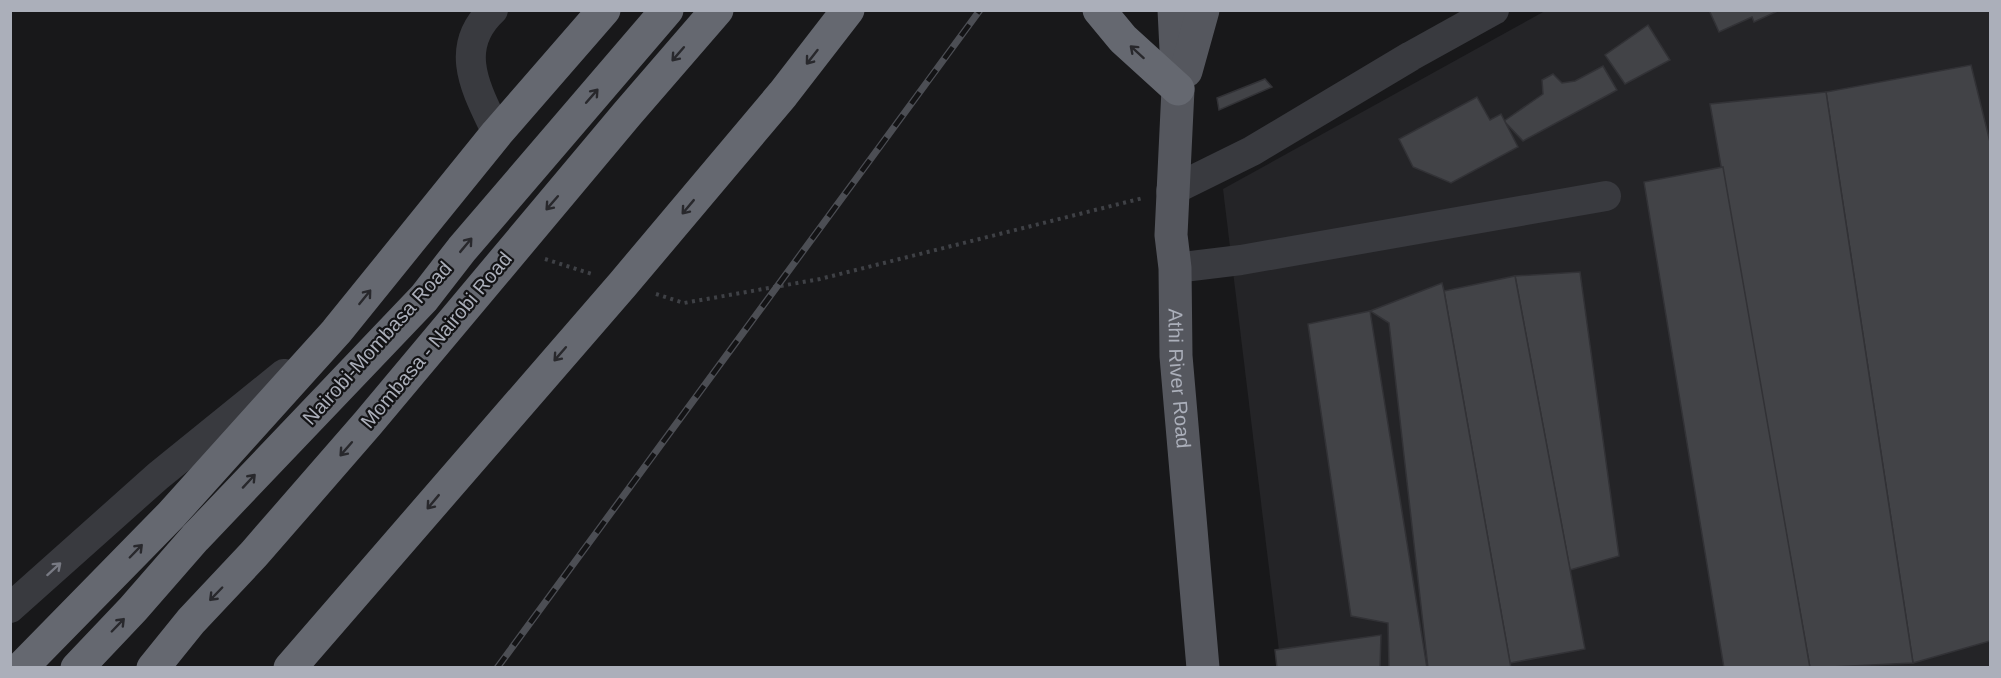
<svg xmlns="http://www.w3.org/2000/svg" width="2001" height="678" viewBox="0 0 2001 678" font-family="Helvetica,sans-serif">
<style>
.built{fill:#242427}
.building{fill:#424347;stroke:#323236;stroke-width:1.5}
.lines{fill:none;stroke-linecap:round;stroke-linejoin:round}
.path{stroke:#3f4146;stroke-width:4;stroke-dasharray:3 4.5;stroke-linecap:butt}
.minor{stroke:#393a3f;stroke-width:30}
.major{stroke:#55575e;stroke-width:33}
.highway{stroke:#656870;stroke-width:33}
.rail-casing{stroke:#4c4e54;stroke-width:7}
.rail{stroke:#131315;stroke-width:4.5;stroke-dasharray:14;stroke-linecap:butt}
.oneway{stroke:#28282c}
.oneway2{stroke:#787a83}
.labels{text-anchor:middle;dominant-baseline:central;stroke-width:4.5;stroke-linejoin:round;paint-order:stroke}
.street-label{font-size:20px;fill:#abafba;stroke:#131315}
</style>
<rect width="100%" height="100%" fill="#18181a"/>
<!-- built -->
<polygon class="built" points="1545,11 1990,11 1990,667 1281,667 1223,189"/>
<!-- building -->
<g class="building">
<polygon points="1709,10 1780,10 1754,22 1752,17 1719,32"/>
<polygon points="1648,25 1670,60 1625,84 1605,55"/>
<polygon points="1971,65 1990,142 1990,641 1913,663 1826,92"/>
<polygon points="1603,66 1617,90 1608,95 1523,141 1504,121 1543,94 1542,80 1553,74 1562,83 1575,81"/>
<polygon points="1265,79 1272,87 1219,110 1217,98"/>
<polygon points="1826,92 1913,663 1810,668 1710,104"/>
<polygon points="1477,97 1490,120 1501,114 1518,147 1451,183 1413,167 1399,139"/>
<polygon points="1723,167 1810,668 1724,668 1644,182"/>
<polygon points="1580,272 1619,556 1570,570 1515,276"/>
<polygon points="1515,276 1585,649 1510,663 1444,291"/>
<polygon points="1442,283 1444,291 1511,668 1428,668 1389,323 1370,311"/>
<polygon points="1370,311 1427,668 1389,668 1388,623 1351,616 1308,324"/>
<polygon points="1381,635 1380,668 1277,668 1275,650"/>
</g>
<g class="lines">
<!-- path -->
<g class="path">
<polyline points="545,259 592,274"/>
<polyline points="656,294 684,303 820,279 1143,198"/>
</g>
<!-- minor -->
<g class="minor">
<path d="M493,10C451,49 478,92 497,133"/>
<polyline points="1171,191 1252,151 1411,56 1494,10"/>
<polyline points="1175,268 1241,260 1606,196"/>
<polyline points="10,608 158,476 284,374"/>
</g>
<!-- major -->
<g class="major">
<path id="s1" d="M1174,10L1178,89L1171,235L1175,268L1176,356L1203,668"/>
<polyline points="1186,71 1203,10"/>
</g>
<!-- highway -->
<g class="highway">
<polyline points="1099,10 1123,39 1178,89"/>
<polyline points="21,668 171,515 336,332 497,133 604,10"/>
<polyline points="77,668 133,609 195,538 424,298 462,249 667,10"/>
<polyline points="153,668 191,621 254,554 368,423 627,114 717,10"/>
<polyline points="290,668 623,284 783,94 848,10"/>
</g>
<!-- rail casing -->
<g class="rail-casing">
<polyline id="rail" points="497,668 980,10"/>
</g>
<!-- rail -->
<use href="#rail" class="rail"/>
</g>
<!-- one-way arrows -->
<defs><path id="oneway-shaft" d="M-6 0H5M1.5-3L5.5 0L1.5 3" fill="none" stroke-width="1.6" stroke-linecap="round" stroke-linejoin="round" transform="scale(1.5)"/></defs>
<g class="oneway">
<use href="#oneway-shaft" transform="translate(1137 52) rotate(-138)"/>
<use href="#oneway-shaft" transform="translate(678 54) rotate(131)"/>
<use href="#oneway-shaft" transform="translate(812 57) rotate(128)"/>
<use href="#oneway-shaft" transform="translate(592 96) rotate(-49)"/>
<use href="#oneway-shaft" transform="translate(552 203) rotate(131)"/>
<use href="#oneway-shaft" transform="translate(688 207) rotate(130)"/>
<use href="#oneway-shaft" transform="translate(466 245) rotate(-50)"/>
<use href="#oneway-shaft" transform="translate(365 297) rotate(-51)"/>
<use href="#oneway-shaft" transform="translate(560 354) rotate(131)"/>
<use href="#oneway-shaft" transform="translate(346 449) rotate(131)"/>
<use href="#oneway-shaft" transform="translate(249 481) rotate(-47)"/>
<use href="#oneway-shaft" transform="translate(433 502) rotate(130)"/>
<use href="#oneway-shaft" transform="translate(136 551) rotate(-46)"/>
<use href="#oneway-shaft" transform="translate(216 594) rotate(134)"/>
<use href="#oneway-shaft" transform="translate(118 625) rotate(-46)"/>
</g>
<use class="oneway2" href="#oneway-shaft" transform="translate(54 569) rotate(-42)"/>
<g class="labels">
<!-- street labels -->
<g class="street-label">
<text transform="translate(436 340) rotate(-50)">Mombasa - Nairobi Road</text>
<text transform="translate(377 343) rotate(-48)">Nairobi-Mombasa Road</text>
<text stroke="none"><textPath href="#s1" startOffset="369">Athi River Road</textPath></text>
</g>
</g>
<!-- border -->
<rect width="2001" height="678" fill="none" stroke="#abafba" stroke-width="24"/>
</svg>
